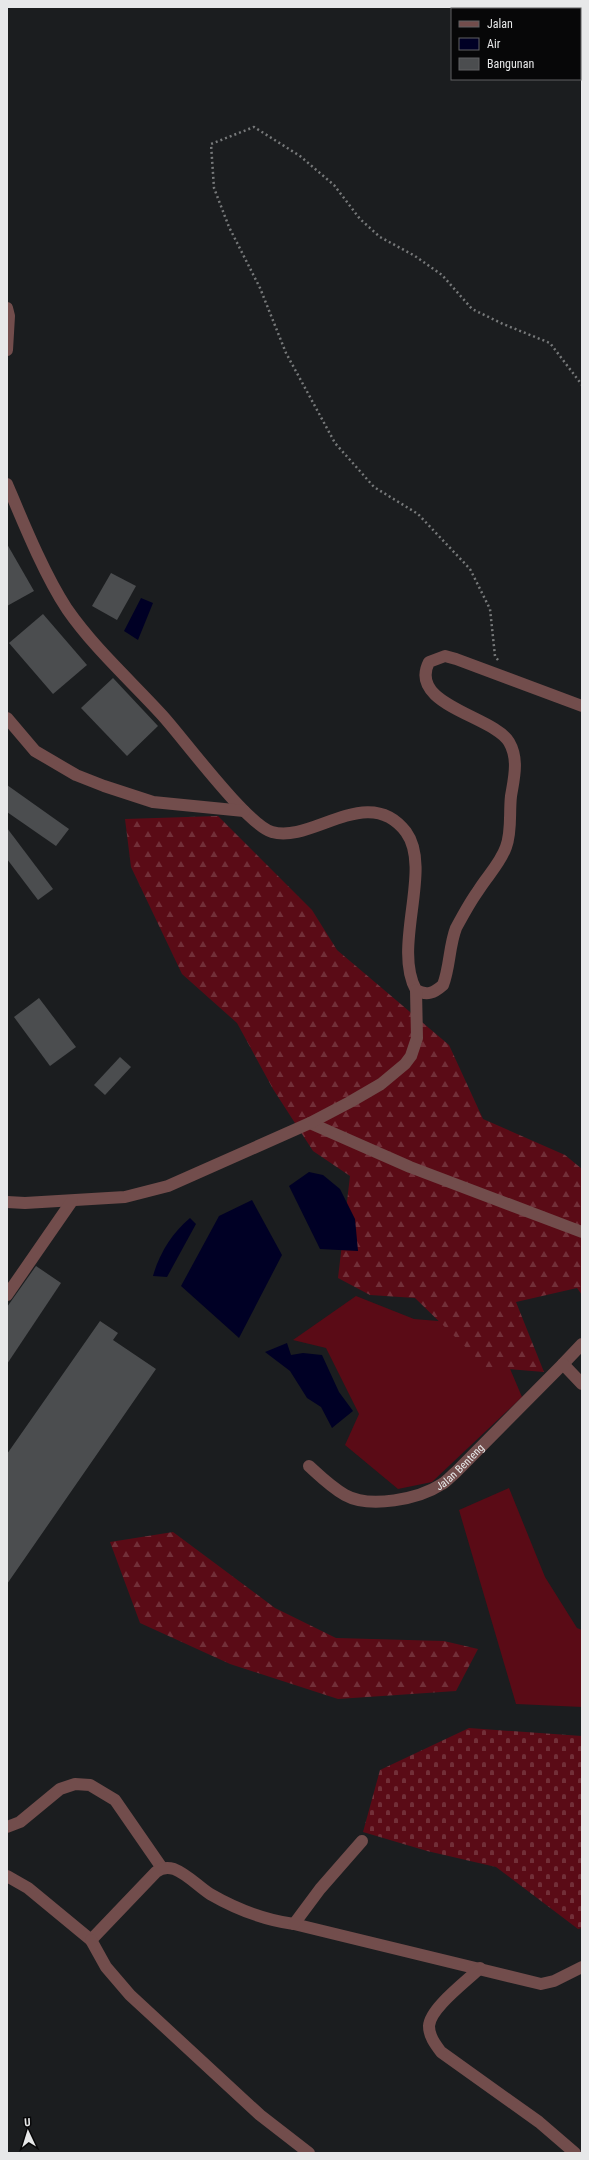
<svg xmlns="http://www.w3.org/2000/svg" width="589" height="2160" viewBox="0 0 589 2160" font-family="'Roboto Condensed',sans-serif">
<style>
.grass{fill:#5a0b16}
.forest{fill:url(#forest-firs)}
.cemetery{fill:url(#cemetery-stones)}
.water{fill:#000025}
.building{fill:#4b4d4f}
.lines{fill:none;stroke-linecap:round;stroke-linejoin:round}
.path{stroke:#77797a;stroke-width:2.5;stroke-dasharray:2 3;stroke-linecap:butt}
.minor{stroke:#724d4c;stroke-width:12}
.labels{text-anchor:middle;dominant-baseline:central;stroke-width:3;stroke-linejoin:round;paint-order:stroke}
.street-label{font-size:11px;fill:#e7e8e9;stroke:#070708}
</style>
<defs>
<pattern id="forest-firs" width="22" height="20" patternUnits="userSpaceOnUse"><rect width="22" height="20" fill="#5a0b16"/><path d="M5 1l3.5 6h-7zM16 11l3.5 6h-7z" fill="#722f38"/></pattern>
<pattern id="cemetery-stones" width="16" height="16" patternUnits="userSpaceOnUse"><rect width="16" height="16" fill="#5a0b16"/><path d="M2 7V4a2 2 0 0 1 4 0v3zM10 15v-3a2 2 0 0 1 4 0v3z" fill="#722f38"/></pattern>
</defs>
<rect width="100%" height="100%" fill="#1b1d1f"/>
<!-- grass -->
<g class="grass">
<polygon points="356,1296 414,1319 450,1322 505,1357 522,1397 432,1482 398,1489 345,1445 359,1414 326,1348 293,1340"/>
<polygon points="509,1488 545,1577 577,1628 582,1630 582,1707 516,1704 459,1510"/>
</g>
<!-- forest -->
<g class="forest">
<polygon points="218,816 312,910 337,950 449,1045 483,1119 565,1155 582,1169 582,1295 577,1288 516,1302 544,1372 486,1367 415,1298 370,1295 338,1278 350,1176 313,1151 273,1089 237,1023 182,974 131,867 125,819"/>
<polygon points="173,1532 275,1608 336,1638 444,1641 478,1649 456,1691 338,1699 230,1664 140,1623 110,1542"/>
</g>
<!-- cemetery -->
<polygon class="cemetery" points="469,1728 582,1736 582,1928 578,1929 496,1867 427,1851 363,1832 380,1770"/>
<!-- water -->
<g class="water">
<polygon points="141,598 153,603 138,640 124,631"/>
<polygon points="309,1172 323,1175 340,1189 355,1219 358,1251 320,1249 289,1186"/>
<polygon points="252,1200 282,1255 239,1338 181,1286 219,1216"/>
<path d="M190,1218L196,1224L167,1277L153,1276C159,1254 172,1233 190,1218Z"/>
<polygon points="287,1343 291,1355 303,1353 322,1355 339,1392 353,1411 332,1428 321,1407 307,1398 290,1371 265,1352"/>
</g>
<!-- building -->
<g class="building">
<polygon points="7,544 34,591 7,606"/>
<polygon points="111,573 136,586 117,620 92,606"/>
<polygon points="43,614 87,665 53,694 9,643"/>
<polygon points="113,678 158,726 127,756 81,708"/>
<polygon points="7,785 69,829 56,846 7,812"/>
<polygon points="7,828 53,889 38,900 7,859"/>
<polygon points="39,998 76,1047 50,1066 14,1017"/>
<polygon points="120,1057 131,1067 105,1095 94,1085"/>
<polygon points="36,1266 61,1283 7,1364 7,1307"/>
<polygon points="100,1321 118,1333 113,1340 156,1369 7,1584 7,1454"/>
</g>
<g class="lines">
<!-- path -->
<polyline class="path" points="498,660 495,656 490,609 470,569 418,514 374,487 335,443 286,353 260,288 229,227 214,188 211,144 254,127 300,156 334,185 360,219 380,237 415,256 442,275 472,309 503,324 550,343 582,385"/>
<!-- minor -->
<g class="minor">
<polyline points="7,308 9,316 7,350"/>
<path d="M7,484C23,522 44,574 67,609C94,648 130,680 162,715C183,738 247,825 272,832C312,844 368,782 406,832C433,869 392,946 416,990C427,996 434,993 443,985C450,967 449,946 456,928C463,915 470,902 478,891C487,876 500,864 506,847C512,831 509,813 511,796C514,778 519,759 509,742C494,716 407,705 429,662L445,656L456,659L582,706"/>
<polyline points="7,718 35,751 76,775 104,786 153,802 244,811"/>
<polyline points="310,1123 410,1167 582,1232"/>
<polyline points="7,1202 25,1203 125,1197 168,1186 310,1123 350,1102 381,1084 405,1064 411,1056 417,1038 416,990"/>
<polyline points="7,1295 72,1201"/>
<polyline points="563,1364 582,1344"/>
<path id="s1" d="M309,1466C321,1477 331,1487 345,1495C370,1509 419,1499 442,1484C447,1481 451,1476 456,1472L563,1364L582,1384"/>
<polyline points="7,1827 20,1822 60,1789 75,1784 90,1785 115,1800 162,1868"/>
<path d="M7,1876L28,1888L91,1940L156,1872C161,1868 167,1867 174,1869C187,1874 198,1886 210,1894C236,1909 264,1920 294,1924L541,1984L554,1981L582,1967"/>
<polyline points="294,1924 320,1889 362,1841"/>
<polyline points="91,1940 106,1967 130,1995 260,2115 309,2153"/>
<path d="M480,1968C467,1981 430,2008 429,2026C429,2036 435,2044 441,2052L539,2122L575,2153"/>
</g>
</g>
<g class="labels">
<!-- street labels -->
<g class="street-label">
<text stroke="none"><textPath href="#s1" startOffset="172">Jalan Benteng</textPath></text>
</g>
</g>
<!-- border -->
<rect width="589" height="2160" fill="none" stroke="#e7e8e9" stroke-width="16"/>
<!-- legend -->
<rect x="451" y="8" width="130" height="72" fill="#070708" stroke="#616162"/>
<rect x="459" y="21" width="20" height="6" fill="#724d4c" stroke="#616162"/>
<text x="487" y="28" font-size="12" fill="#e7e8e9">Jalan</text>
<rect x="459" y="38" width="20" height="12" fill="#000025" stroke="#616162"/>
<text x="487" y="48" font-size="12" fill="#e7e8e9">Air</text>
<rect x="459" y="58" width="20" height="12" fill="#4b4d4f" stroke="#616162"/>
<text x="487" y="68" font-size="12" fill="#e7e8e9">Bangunan</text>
<!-- north arrow -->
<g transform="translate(28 2132) rotate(356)" stroke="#070708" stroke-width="3" paint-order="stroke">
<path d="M0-3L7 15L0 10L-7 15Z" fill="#e7e8e9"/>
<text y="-6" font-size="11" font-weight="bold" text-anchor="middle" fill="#e7e8e9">U</text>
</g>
</svg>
